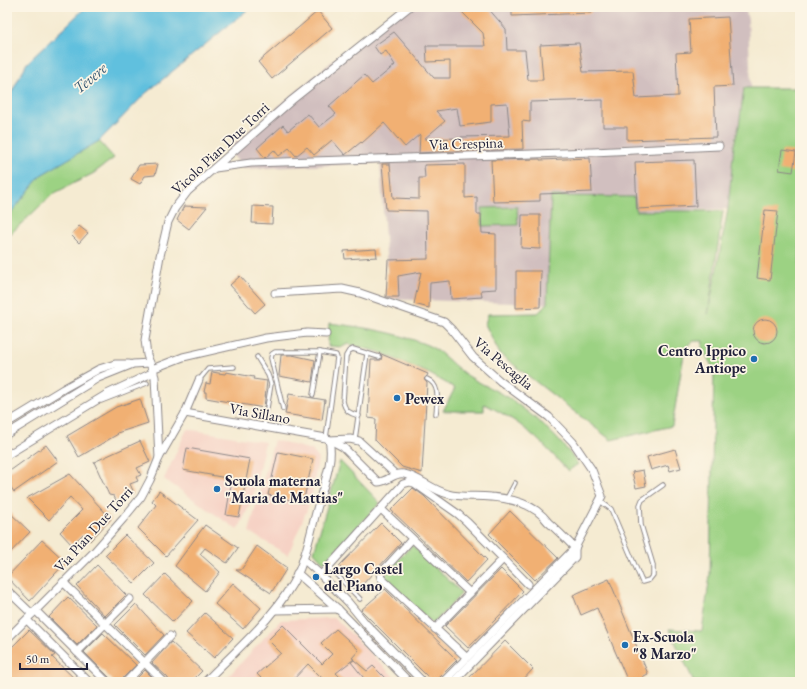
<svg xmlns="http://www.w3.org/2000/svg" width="807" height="689" viewBox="0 0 807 689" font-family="'EB Garamond',serif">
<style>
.built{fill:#f6d2c5}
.industrial{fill:#d1bfbf}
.green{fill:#9cd283;stroke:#5f7a5f}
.water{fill:#60c0de;stroke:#41718c}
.building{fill:#f1b073;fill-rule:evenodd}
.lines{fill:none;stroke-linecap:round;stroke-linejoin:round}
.service-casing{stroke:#8c8686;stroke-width:5.5}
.minor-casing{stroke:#8c8686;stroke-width:9}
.service{stroke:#fff;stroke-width:3.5}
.minor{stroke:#fff;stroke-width:7}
.poi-dot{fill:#1f6fb2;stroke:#fcf5e5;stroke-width:1.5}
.labels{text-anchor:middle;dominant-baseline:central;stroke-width:3.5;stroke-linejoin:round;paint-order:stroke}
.street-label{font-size:15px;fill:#22223b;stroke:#fcf5e5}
.poi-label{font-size:15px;font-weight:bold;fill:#22223b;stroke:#fcf5e5;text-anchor:start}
.water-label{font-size:16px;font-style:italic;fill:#385974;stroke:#fcf5e5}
</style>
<rect width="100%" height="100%" fill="#fcf5e5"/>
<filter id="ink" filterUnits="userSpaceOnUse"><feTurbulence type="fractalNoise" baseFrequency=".025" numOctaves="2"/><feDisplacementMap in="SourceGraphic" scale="8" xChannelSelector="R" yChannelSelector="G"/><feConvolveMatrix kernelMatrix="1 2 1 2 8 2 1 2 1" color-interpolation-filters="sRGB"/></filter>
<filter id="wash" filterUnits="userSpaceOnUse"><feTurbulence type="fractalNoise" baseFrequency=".012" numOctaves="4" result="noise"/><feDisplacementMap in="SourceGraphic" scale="16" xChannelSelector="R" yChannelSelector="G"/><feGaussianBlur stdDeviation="0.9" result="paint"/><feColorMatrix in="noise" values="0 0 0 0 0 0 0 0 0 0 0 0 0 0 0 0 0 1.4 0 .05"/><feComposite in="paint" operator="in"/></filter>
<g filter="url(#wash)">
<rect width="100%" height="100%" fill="#f5ebd2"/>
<!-- built -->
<g class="built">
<polygon points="187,429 265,442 252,500 238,530 164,479"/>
<polygon points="274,440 312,450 318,458 311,500 288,555 249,532"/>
<polygon points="335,618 399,682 223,682 281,620"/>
</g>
<!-- industrial -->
<polygon class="industrial" points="402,7 745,7 748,20 751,88 744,88 739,126 734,141 728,209 636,211 552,196 547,304 389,299 380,163 244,169 228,149 337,57"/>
<!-- green -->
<g class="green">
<polygon points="744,88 800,88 800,682 694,682 669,629 702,631 710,575 714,370 702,348 703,341 694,341 685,348 672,426 611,440 500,354 485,324 488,314 538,313 547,304 551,196 634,197 636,211 723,211 708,314 728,209 734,145 739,126"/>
<polygon points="99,141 114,158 94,173 53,194 7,237 7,218 41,175"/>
<polygon points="517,207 518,225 482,226 482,208"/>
<path d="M329,323C362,327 396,332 427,345C442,351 451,364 465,374C478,383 494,389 507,397C534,415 560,438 578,464L568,471C554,456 540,440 524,428C512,418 498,411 484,404V411H443L455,388L428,373L379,352L348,344L342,347L328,346Z"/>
<polygon points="340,461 380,503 324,563 314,552"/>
<polygon points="412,545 462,593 433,624 383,577"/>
</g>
<!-- water -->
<polygon class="water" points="86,7 251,7 146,93 99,141 41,175 7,218 7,101 27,63"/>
<g id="blocks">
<!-- building -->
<g class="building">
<path d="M457,7H487L506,29L507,50H525L528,80H543L540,45L579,43L583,72L633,71L636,98L678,96L676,53L691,52L689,19L728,17L733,86L714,87L716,137L627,140V127H603V100L530,102V122L522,121L523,149L491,150V149L419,153L420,134L405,147L384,123L362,143L361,142L345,155L332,140L314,155L307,147L296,156L289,148L279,156L274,150L265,158L257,148L283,125L288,131L308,114L319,127L336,114L329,106L364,75L372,84L395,65L386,51L380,55L374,46L394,32L434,78H450V61L427,62L426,46H485L483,33ZM507,103L510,136L461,137L462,141L459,138L424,139L445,121L436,111L457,108L460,126L491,122V104Z"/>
<polygon points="512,7 591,7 591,13 512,16"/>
<polygon points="318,11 332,28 272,79 258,62"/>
<polygon points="782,150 796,152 793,172 779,170"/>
<polygon points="590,158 592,192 540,194 540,201 493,202 491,160 540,159 540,160"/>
<polygon points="694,160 696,206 637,209 635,162"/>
<polygon points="158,164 155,175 145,176 140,184 131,179 139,165"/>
<polygon points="382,164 390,164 393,198 419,199 419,178 425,178 424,165 465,164 465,198 477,197 477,214 481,214 482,233 496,234 496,289 481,290 482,297 451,299 450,281 430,283 429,308 414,304 421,272 398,276 399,297 386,297 388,260 428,259 427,211 386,210"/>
<polygon points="184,206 207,207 189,229 177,220"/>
<polygon points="253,206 273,207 272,224 252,223"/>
<polygon points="765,210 778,211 770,280 757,278"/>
<polygon points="522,215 540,215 540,249 521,248"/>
<polygon points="79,226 88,233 79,243 71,235"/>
<polygon points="376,249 377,257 345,259 344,251"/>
<polygon points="516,271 541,271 540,307 516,308"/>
<polygon points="240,276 265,304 255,313 230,285"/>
<circle cx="765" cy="331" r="12"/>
<polygon points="379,353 428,374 427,376 424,379 427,383 422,473 402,467 375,440 376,419 368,418 371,360 381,360 382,356"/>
<polygon points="281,355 292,355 315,360 312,382 279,376"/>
<polygon points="212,372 225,374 226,372 254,377 253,379 267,381 264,408 206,398 206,392 204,392 206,383 210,384"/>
<polygon points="289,394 325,400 322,420 285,414"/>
<polygon points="140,399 148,423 117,433 118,434 79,457 67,436 116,407"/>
<polygon points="140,441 150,462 137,468 141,475 136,477 138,481 130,484 134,493 116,501 114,496 109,495 94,462"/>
<polygon points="46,445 58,461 14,492 7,481 7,473"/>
<polygon points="187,448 250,459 239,517 226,515 232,479 183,470"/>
<polygon points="675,449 681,468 670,471 668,465 651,470 647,457"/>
<polygon points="278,452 313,459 303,503 268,495"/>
<polygon points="643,470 646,486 636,488 632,472"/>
<polygon points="70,474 111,519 90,541 83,534 72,545 60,532 82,510 70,497 49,520 27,498"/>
<polygon points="413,488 424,496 487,560 466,582 391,510"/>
<polygon points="159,491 198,520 166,556 138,528 156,505 152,501"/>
<polygon points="7,510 30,532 7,556"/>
<polygon points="510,511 558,558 535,580 489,534"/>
<polygon points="381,523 401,543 361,586 339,566"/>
<polygon points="205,525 238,548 227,563 205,548 200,554 220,572 205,591 175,566"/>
<polygon points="125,535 154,563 134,583 105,555"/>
<polygon points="42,540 66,562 30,601 7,577"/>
<polygon points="257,546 287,568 271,593 236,570 241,570"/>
<polygon points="97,565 126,595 105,616 77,586"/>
<polygon points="501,569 523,591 468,648 445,626"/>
<polygon points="165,574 193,601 173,622 145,595"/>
<polygon points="609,579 648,674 642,677 644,682 628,682 597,608 581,615 573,595"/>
<polygon points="233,583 261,608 243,629 215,604"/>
<polygon points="385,589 457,660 439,678 438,682 433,682 361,610"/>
<polygon points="68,597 97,625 77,645 49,617"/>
<polygon points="136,604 164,635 145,655 115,625"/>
<polygon points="205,613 233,638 214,658 186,633"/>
<polygon points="283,625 322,664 332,654 321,643 336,629 359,650 352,658 354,659 336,673 345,682 326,682 308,664 291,682 265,682 257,674 281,653 268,640"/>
<polygon points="29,630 55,655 52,657 78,682 7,682 7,652"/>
<polygon points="103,633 136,665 122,679 121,682 114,682 84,652"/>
<polygon points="505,641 533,669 521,682 465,682"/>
<polygon points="171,642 202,671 191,682 169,682 168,678 152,663"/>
<polygon points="354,660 367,671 373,666 389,682 367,682 351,662"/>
<polygon points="145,670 157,682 133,682"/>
</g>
</g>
</g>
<g filter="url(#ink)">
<use href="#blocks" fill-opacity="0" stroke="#8c8686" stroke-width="1"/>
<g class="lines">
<!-- service casing -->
<g class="service-casing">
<g id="service">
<polyline points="257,357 268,375 271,384 264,426"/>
<path d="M427,379C441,385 437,402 436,414"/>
<polyline points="199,380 208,369 234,367"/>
<polyline points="313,395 320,352"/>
<polyline points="101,401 147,383"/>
<polyline points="283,409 271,358 272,354 275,352 320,352 336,355 337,358 326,438"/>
<path d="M359,416C349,413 345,411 343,401L346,356L349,351L353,349L379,357"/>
<polyline points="355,439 367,354"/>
<polyline points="507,498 515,483"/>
<polyline points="600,501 611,509 642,582 649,580 653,575 653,565 641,525 640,505 642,500 663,485"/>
<polyline points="329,567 360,599"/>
</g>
</g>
<!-- minor casing -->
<g class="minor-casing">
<g id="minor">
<polyline points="215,168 251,163 593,152 719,146"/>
<polyline points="275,293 342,289 360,293 444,322 452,330 473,357 500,381 549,417 573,442 592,470 602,496 575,548 443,682"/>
<polyline points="152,369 183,357 266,338 307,333 326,334"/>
<path d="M185,413L326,438L343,447L378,482C388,482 394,472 404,474C419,477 432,490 448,494C462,498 476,495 491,497C506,498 524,502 537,511C541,514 545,518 548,522C557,530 566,539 575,548"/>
<polyline points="7,423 63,389 99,369 115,364 129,364"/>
<polyline points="7,434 98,378 133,364 150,363"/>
<polyline points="329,440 350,439 359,441 395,474"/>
<polyline points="7,455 107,394 154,372"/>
<polyline points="159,458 155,377 147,355 145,340 160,256 168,222 175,208 188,191 292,100 409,7"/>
<polyline points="381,509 470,593"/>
<polyline points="412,539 380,574 381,578 466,657"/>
<polyline points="303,559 321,575 348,602 366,624 423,682"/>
<polyline points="297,573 338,609 409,682"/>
<polyline points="321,575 403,484 410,482 414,483 458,514 467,522 528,584"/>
<polyline points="63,582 164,682"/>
<polyline points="7,590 32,614"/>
<polyline points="275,610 338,609"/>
<polyline points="36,611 107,682"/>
<polyline points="27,620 89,682"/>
<polyline points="435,629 503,559"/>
<polyline points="7,639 94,552 123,519 141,497 150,480 159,458 185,413 199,380"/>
<polyline points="77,652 130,599"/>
<polyline points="126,682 170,636"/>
<path d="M205,682C237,649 278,615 298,573C308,551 312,525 319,502C324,483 334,460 329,440"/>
<polyline points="453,682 575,557 575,548"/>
</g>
</g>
<!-- service -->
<use href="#service" class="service"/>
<!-- minor -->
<use href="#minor" class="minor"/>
</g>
</g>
<!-- markers -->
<g class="poi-dot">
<circle cx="754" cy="359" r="4"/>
<circle cx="397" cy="398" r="4"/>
<circle cx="217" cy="489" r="4"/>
<circle cx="316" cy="577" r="4"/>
<circle cx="625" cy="645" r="4"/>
</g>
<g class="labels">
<!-- street labels -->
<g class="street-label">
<text transform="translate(466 143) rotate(-2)">Via Crespina</text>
<text transform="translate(220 148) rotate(-43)">Vicolo Pian Due Torri</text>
<text transform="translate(504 363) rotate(40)">Via Pescaglia</text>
<text transform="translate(260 413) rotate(10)">Via Sillano</text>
<text transform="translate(93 529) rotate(-48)">Via Pian Due Torri</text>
</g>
<!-- poi labels -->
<g class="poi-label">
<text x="746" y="350" text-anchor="end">Centro Ippico<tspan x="746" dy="17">Antiope</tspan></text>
<text x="405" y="398">Pewex</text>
<text x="225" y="480">Scuola materna<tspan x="225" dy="17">"Maria de Mattias"</tspan></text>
<text x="324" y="568">Largo Castel<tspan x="324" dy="17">del Piano</tspan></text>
<text x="633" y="636">Ex-Scuola<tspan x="633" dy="17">"8 Marzo"</tspan></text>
</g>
<!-- water labels -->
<g class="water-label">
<text transform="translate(90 78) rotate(-40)">Tevere</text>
</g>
</g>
<!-- margin -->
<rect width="807" height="689" fill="none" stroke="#fcf5e5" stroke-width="24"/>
<!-- scale -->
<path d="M20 663v6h67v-6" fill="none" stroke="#22223b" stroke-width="2"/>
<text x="26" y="663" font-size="12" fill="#22223b" stroke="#fcf5e5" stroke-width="3" paint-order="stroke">50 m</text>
</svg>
